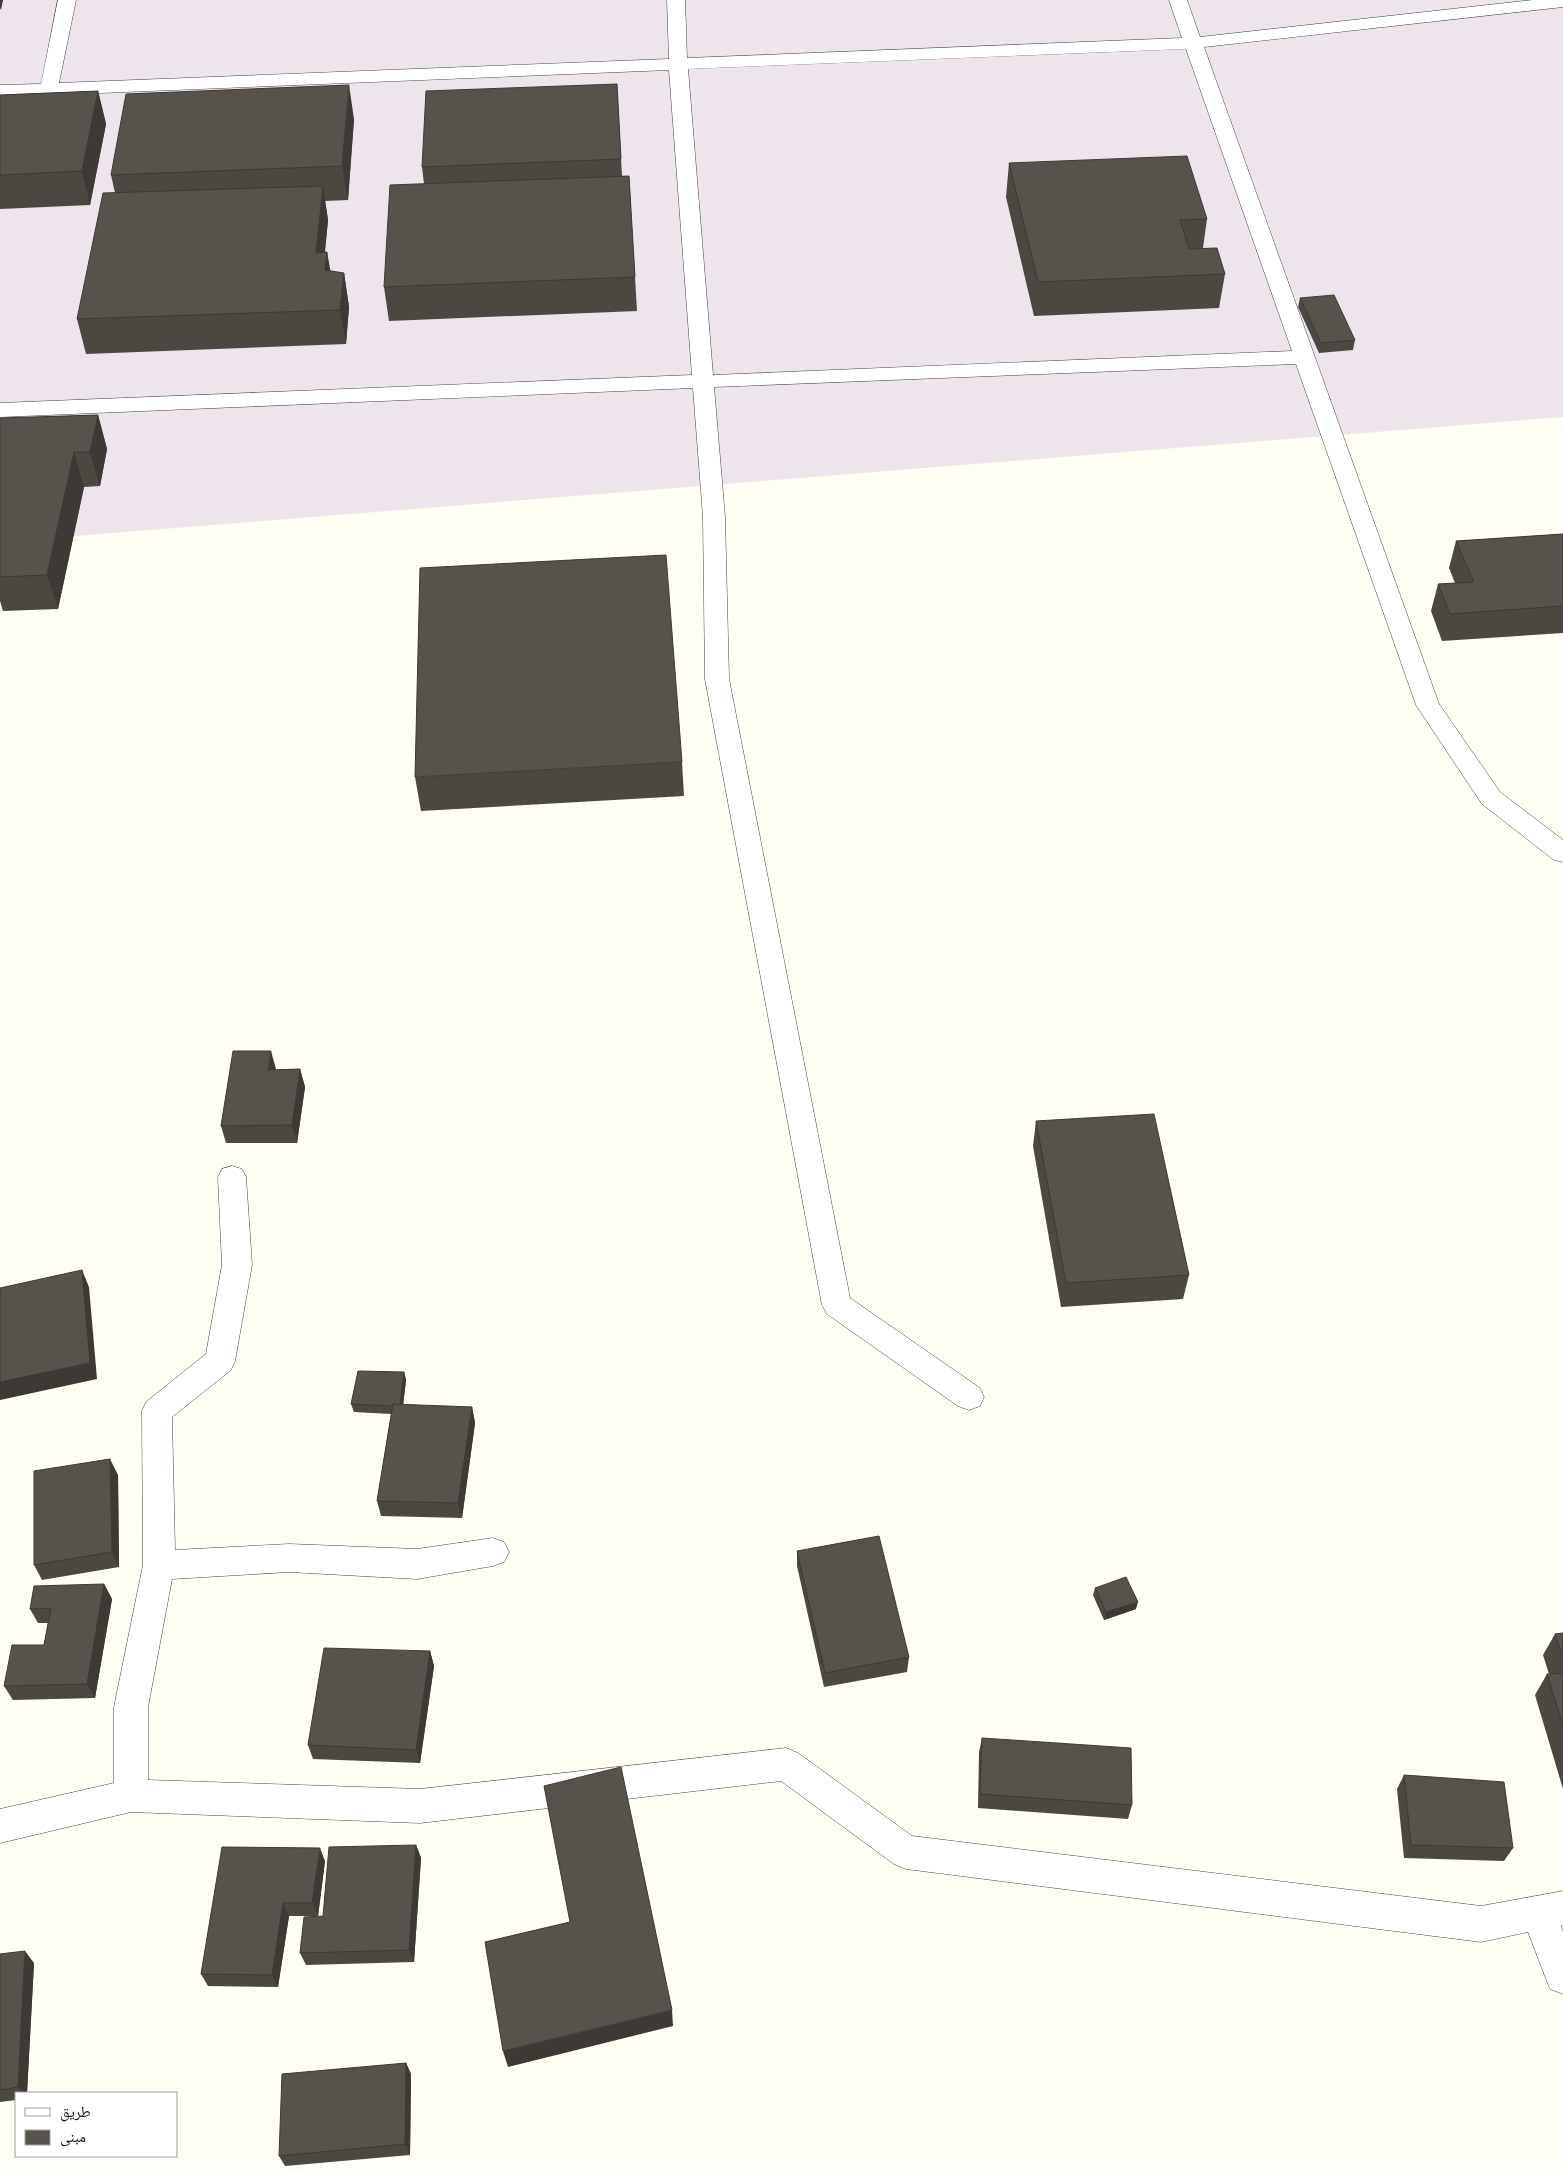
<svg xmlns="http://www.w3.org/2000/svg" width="1563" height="2172" viewBox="0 0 1563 2172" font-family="'Noto Serif','Noto Naskh Arabic',serif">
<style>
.industrial{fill:#ede4ec}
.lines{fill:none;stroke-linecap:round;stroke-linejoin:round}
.minor-casing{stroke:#424242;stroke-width:1}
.minor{fill:#fff;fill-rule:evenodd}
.wall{fill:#4b4741}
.shaded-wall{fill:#3d3935}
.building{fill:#57524c;stroke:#3d3935}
</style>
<rect width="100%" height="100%" fill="#fefef2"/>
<!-- industrial -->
<polygon class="industrial" points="0,0 1563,0 1563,417 0,542"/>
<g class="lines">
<!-- minor casing -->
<g class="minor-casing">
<g id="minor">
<path d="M58,0H76L59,83L669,59L667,0H685L687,58L1182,38L1169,0H1187L1200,37L1533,0H1563V7L1204,47L1439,704L1500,792L1563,840V862L1554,860L1482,804L1416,705L1296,364L714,387L725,517L729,679L850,1298L980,1388L984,1397L980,1406L969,1410L958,1406L827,1314L822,1305L705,679L703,517L693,388L0,417V403L692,375L669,70L0,97V85L41,84ZM1186,49L1292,351L713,375L688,69Z"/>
<polygon points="232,1166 242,1169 246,1177 252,1265 235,1361 231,1370 172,1417 175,1550 289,1544 417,1549 493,1538 504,1542 509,1552 504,1562 493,1566 417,1579 289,1572 172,1579 148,1707 148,1780 420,1789 786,1748 798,1753 912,1836 1481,1906 1563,1891 1563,1925 1561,1926 1563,1932 1563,1994 1550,1989 1528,1932 1481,1942 906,1869 894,1864 781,1781 420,1823 131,1812 0,1843 0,1809 114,1783 114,1707 143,1565 142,1411 146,1402 206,1354 222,1265 218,1177 222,1169"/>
</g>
</g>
<!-- minor -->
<use href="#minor" class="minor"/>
</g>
<!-- wall -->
<g class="wall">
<polygon points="617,84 622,176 629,176 637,311 389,321 384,287 424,184 422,167"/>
<polygon points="98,91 106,124 90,205 0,209 0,95"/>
<polygon points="354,119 348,200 325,201 328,220 325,252 327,252 330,271 344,273 349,307 346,344 86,354 77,319 115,193 111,175"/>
<polygon points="1009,163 1207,219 1203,248 1225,274 1219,308 1034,316 1006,197"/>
<polygon points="1300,298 1355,340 1353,350 1319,353 1298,307"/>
<polygon points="98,415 107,449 100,486 84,487 58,609 3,611 0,601 0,418"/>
<polygon points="1563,534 1563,633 1442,641 1431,611 1438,584 1455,583 1449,568 1456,541"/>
<polygon points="682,762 684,796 421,811 415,777"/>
<polygon points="276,1069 276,1070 300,1069 305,1087 297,1143 226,1143 221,1126"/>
<polygon points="1036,1121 1189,1275 1183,1299 1061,1307 1033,1146"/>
<polygon points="404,1372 406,1380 403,1405 472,1407 475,1423 462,1518 381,1516 377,1501 391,1414 354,1412 351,1404"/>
<polygon points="118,1475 119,1567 42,1580 34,1565"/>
<polygon points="797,1551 909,1657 907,1672 824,1687 797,1566"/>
<polygon points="104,1584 112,1599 95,1698 13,1700 4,1686 44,1645 48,1623 38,1623 30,1609"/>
<polygon points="1095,1588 1136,1609 1104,1620 1093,1595"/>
<polygon points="1563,1633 1563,1789 1535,1695 1547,1674 1549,1674 1543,1655 1555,1634"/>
<polygon points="430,1651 434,1666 420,1763 313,1759 308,1745"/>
<polygon points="982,1738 1132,1805 1128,1819 978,1808 979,1752"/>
<polygon points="1404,1775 1513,1848 1504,1861 1404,1858 1397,1789"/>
<polygon points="416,1845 421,1858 414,1962 306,1965 300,1953 323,1916"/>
<polygon points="325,1861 318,1916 289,1916 278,1987 208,1986 201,1974"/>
<polygon points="0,1954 34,1963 27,2093 16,2093 16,2100 0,2102"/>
<polygon points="406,2063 411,2074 410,2155 285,2166 279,2156"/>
</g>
<!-- shaded-wall -->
<g class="shaded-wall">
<polygon points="0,0 3,0 1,10 0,8"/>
<polygon points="349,85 354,119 348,200 342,166"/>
<polygon points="98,91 106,124 90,205 82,171"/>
<polygon points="323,186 328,220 321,287 316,253"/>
<polygon points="327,252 333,286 325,270"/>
<polygon points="344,273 349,307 346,344 340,310"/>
<polygon points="98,415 107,449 100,486 90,452"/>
<polygon points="74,452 84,487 58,609 47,575"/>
<polygon points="271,1051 276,1069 273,1087 268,1070"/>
<polygon points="300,1069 305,1087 297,1143 292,1125"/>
<polygon points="82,1270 89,1287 97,1379 0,1400 0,1382"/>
<polygon points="404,1372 406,1380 402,1414 400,1406"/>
<polygon points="472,1407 475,1423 462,1518 458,1503"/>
<polygon points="110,1459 118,1475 119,1567 112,1552"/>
<polygon points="104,1584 112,1599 95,1698 87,1684"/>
<polygon points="1138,1602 1136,1609 1104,1620 1106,1612"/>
<polygon points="430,1651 434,1666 420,1763 416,1750"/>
<polygon points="416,1845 421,1858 414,1962 409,1950"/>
<polygon points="320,1848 325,1861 318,1916 312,1903"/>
<polygon points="283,1903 289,1916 278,1987 272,1975"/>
<polygon points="25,1951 34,1963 27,2093 23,2093 18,2087"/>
<polygon points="672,2010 673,2026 508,2067 503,2051"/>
<polygon points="406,2063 411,2074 410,2155 405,2144"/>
</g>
<!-- building -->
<g class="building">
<polygon points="617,84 621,159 422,167 426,91"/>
<polygon points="349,85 342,166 111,175 126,94"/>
<polygon points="98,91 82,171 0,175 0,95"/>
<polygon points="1187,156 1207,219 1180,220 1189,249 1217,248 1225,274 1038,282 1009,163"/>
<polygon points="629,176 635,277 384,287 390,185"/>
<polygon points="323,186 316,253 327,252 325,270 344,273 340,310 77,319 103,193"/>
<polygon points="1334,295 1355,340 1321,343 1300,298"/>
<polygon points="98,415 90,452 74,452 47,575 0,577 0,418"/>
<polygon points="1563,534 1563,606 1450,614 1438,584 1474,582 1456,541"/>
<polygon points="666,555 682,762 415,777 420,568"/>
<polygon points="233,1051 271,1051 268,1070 300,1069 292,1125 221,1126"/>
<polygon points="1154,1114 1189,1275 1066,1283 1036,1121"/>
<polygon points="82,1270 90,1363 0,1382 0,1288"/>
<polygon points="358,1371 404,1372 400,1405 393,1404 392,1406 351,1404"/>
<polygon points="393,1404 472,1407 458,1503 377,1501"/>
<polygon points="110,1459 112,1552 34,1565 34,1471"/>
<polygon points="879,1536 909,1657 825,1673 797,1551"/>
<polygon points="1126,1577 1138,1602 1106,1612 1095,1588"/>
<polygon points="104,1584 87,1684 4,1686 12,1645 44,1645 51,1608 30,1609 34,1586"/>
<polygon points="1563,1633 1563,1658 1555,1634"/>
<polygon points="324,1648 430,1651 416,1750 308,1745"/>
<polygon points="1563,1673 1563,1726 1547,1674"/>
<polygon points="982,1738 1131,1748 1132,1805 980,1794"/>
<polygon points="621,1767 672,2010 503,2051 485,1942 570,1922 544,1786"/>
<polygon points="1404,1775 1504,1782 1513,1848 1411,1845"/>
<polygon points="416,1845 409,1950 300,1953 304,1917 323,1916 329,1847"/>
<polygon points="222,1847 320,1848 312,1903 283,1903 272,1975 201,1974"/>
<polygon points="25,1951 18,2087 0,2090 0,1954"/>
<polygon points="406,2063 405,2144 279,2156 282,2074"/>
</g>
<!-- legend -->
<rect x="15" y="2092" width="162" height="65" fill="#ffffff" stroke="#9f9f9f"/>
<rect x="25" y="2108" width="25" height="8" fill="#ffffff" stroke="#9f9f9f"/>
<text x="60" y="2117" font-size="15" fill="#0f0f0f">طريق</text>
<rect x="25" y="2130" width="25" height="15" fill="#57524c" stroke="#9f9f9f"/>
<text x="60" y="2142" font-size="15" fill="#0f0f0f">مبنى</text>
</svg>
